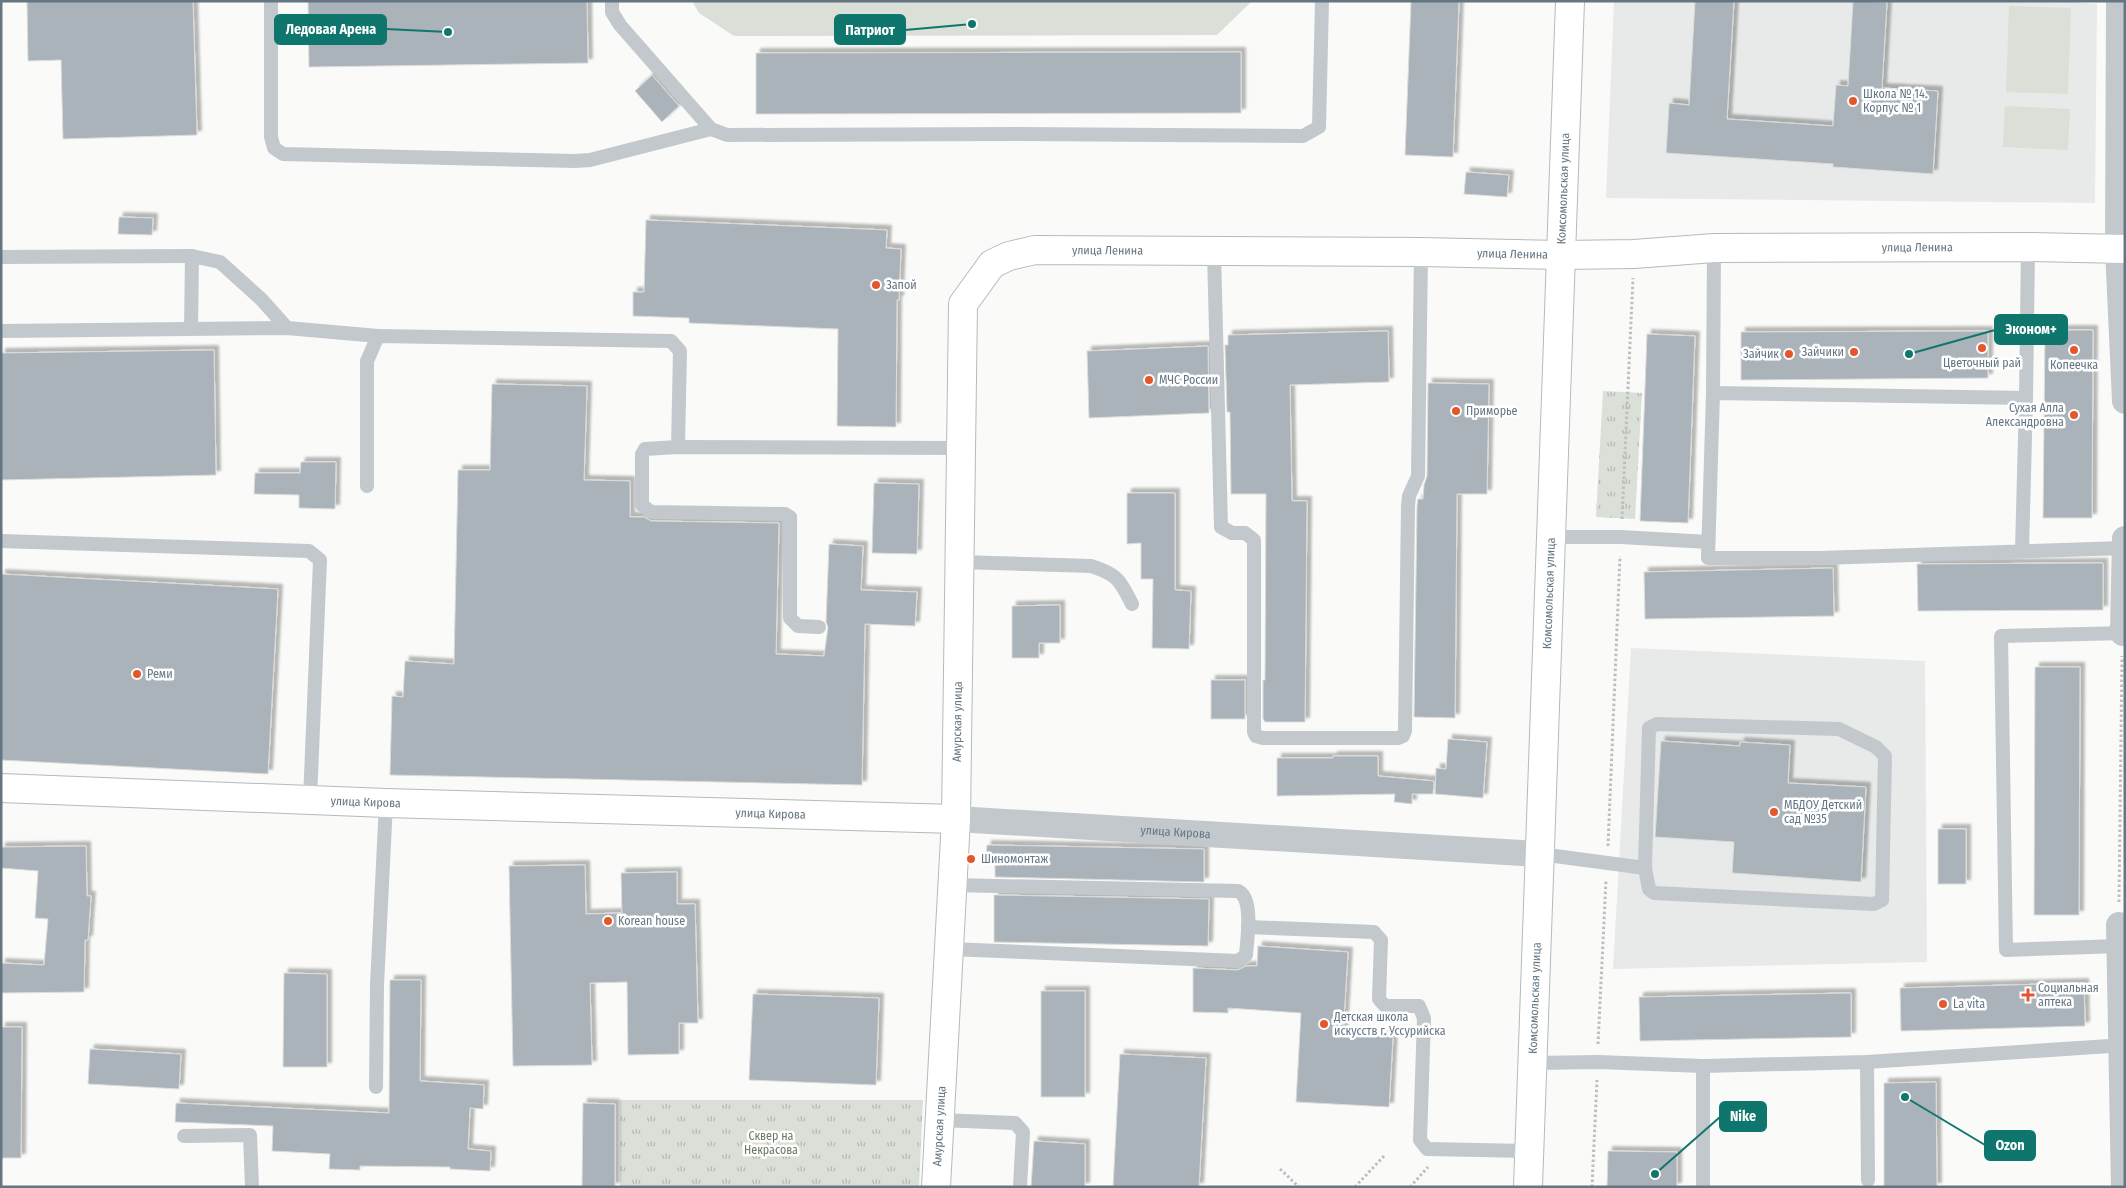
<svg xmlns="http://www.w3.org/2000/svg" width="2126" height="1188" viewBox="0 0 2126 1188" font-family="'Fira Sans Condensed',sans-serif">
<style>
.built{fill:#e8e9e9}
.park{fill:url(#park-tufts)}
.pitch{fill:#dadfd7}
.building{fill:#aab3b9;stroke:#dcdcda;filter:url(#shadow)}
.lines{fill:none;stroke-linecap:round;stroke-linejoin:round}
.secondary-casing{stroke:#b3babf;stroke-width:30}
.path{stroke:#bbbfc2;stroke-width:3;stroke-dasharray:2.5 2.5;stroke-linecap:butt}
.lane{stroke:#c3c8cc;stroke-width:14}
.street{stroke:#c3c8cc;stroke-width:26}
.secondary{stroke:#fff;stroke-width:28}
.poi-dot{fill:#e4572e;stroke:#fff;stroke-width:2}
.labels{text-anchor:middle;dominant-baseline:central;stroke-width:5;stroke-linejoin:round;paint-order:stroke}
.poi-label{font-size:12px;fill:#657683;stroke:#fff;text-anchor:start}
.street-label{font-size:12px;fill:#657683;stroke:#fff}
.park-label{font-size:12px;fill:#687a64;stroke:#fff}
.leader{fill:none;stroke:#0f766e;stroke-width:2}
.callout-dot{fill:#0f766e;stroke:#fff;stroke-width:2}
.callout{fill:#0f766e;stroke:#0f766e;stroke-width:2}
.callout-label{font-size:14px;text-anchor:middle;font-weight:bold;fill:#fff}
</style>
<defs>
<pattern id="park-tufts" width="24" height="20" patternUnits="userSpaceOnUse" patternTransform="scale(1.25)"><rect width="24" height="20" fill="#dadfd7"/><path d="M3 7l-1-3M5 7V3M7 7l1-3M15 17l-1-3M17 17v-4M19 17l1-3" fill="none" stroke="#b4b9b4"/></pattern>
<filter id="shadow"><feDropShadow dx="4.5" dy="-4.5" stdDeviation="1" flood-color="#0004"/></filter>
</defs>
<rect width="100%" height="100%" fill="#fafaf8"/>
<!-- built -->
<g class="built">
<polygon points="1614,1 2063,1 2097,4 2095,203 1606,198"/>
<polygon points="1631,648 1925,661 1927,962 1613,969"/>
</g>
<!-- park -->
<g class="park">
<polygon points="1603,391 1642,393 1635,519 1596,517"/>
<polygon points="620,1100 923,1100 919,1187 620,1187"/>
</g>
<!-- pitch -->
<g class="pitch">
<polygon points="692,1 1252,1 1217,35 734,36 699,13"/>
<polygon points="2009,6 2071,8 2068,94 2006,92"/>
<polygon points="2005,106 2070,109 2068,150 2003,147"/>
</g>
<!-- building -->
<g class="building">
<polygon points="27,1 193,1 197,135 63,139 61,60 28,61"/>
<polygon points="308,1 587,1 588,63 309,67"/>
<polygon points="1411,1 1459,1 1453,157 1405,155"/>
<polygon points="1695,1 1734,1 1727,119 1833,126 1836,85 1848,86 1853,1 1887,2 1882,88 1938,91 1933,174 1833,167 1833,164 1666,153 1669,103 1689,105"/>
<polygon points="1241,52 1241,113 756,114 756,53"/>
<polygon points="652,75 679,106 662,122 635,91"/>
<polygon points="1466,172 1509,175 1507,197 1464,194"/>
<polygon points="119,217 153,218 152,235 118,234"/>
<polygon points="646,220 887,230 886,248 901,249 899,300 897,300 896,427 837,426 838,329 689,323 689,318 633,316 633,292 644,292"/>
<polygon points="2045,330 2093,330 2092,518 2043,518"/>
<polygon points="1388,331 1389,382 1290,385 1292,501 1307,501 1305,722 1265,722 1263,719 1263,680 1265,680 1266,494 1231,494 1230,412 1227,412 1225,345 1228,345 1228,335"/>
<polygon points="1988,331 1988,378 1741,380 1741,332"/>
<polygon points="1647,334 1695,336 1688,523 1640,521"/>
<polygon points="1208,346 1209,413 1089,418 1087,351"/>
<polygon points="214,350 216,475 1,480 1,353"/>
<polygon points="1428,383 1489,384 1487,494 1457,494 1455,718 1414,717 1417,506 1418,499 1423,499 1424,485 1427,476"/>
<polygon points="492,384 587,386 584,480 630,481 630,517 644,517 651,521 779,523 776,654 824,656 828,627 826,622 829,544 863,546 861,590 917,592 915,626 865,624 862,785 390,775 392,696 403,697 405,661 454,664 458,470 490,470"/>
<polygon points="301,462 336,462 335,509 299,508 299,495 254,494 255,473 300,473"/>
<polygon points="874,483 919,484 917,554 872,553"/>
<polygon points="1127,493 1175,493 1175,590 1191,591 1189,649 1152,648 1153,579 1141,579 1141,543 1127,544"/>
<polygon points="2103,563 2103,610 1918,611 1917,564"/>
<polygon points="1833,568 1834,616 1645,619 1644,572"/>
<polygon points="1,574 278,589 268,774 1,760"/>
<polygon points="1060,605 1060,643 1039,643 1039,658 1012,658 1012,606"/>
<polygon points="2035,667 2080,667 2079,915 2034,915"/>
<rect x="1211" y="680" width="34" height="39"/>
<polygon points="1448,739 1487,742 1483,798 1435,794 1436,768 1446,769"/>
<polygon points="1661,741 1740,746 1740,742 1790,745 1788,783 1866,787 1861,882 1732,873 1734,842 1655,837"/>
<polygon points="1333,756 1378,756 1378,776 1434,781 1433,794 1412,794 1412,804 1394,802 1395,794 1277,796 1277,758 1333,758"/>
<rect x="1938" y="829" width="28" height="55"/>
<polygon points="987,845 1204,849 1204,882 995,877 995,865 986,864"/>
<polygon points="86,846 87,896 91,896 88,940 85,940 84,992 1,993 1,963 44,965 48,919 35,918 38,871 1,868 1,847"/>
<polygon points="585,865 586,914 622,913 621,873 677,872 677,904 695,904 698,1023 679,1023 679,1054 628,1055 627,982 590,983 592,1065 513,1066 509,866"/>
<polygon points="994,895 1209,899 1208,946 994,942"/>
<polygon points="1258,946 1348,952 1343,1034 1393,1037 1389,1107 1296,1102 1301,1013 1228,1008 1228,1013 1193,1012 1193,968 1238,970 1246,966 1257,966"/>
<polygon points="284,973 327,974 327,1067 283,1067"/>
<polygon points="390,980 421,980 420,1081 484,1085 483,1109 470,1108 468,1149 491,1151 490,1171 450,1169 450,1167 360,1166 360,1170 329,1169 330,1154 272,1151 273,1126 175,1122 176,1103 389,1113"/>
<polygon points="2084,983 2085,1026 1901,1031 1900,988"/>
<rect x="1041" y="991" width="44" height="106"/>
<polygon points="1851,993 1851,1037 1640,1041 1639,997"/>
<polygon points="753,994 879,998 876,1085 749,1080"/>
<polygon points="1,1027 22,1027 21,1158 1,1158"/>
<polygon points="90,1049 181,1054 179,1089 88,1084"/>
<polygon points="1120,1054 1206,1058 1199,1187 1113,1187"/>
<polygon points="1936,1082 1937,1187 1884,1187 1884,1083"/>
<polygon points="583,1103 615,1104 615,1187 582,1187"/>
<polygon points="1034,1141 1085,1144 1085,1187 1031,1187"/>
<polygon points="1608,1151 1677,1152 1677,1187 1607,1187"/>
</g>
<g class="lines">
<!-- secondary casing -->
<g class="secondary-casing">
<g id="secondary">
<path id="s2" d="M1,788L386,803L956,819"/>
<path id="s3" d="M936,1187L956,819L963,304L992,264L1009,256L1035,250L1421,252L1562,255L1634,254L1714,248L2028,247L2125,249"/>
<path id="s4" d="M1528,1187L1570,1"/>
</g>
</g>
<!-- path -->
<g class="path">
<polyline points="1622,519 1633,278"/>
<polyline points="1608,846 1620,556"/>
<polyline points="2119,902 2122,656"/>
<polyline points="1598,1044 1606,880"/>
<polyline points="1280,1169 1299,1187"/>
<polyline points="1355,1187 1384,1156"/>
<polyline points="1410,1187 1428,1167"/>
<polyline points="1592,1187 1597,1080"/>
</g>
<!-- lane -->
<g class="lane">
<polyline points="271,1 271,137 274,148 283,154 575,161 590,160 711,129"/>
<polyline points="612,1 612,12 620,25 711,129 727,135 1018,134 1303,136 1319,127 1322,1"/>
<polyline points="1214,252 1221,527 1232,533 1245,533 1254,540 1254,732 1256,736 1263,738 1398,738 1403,736 1405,731 1408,506 1409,496 1418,476 1421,252"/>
<polyline points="1,257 192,256"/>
<polyline points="191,329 192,256 220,262 261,299 287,328"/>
<polyline points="1,331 287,328 378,336"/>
<polyline points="1713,393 1714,248"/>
<polyline points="2026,398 2028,247"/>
<polyline points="367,486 367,361 378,336 671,341 680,351 678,447"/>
<polyline points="1550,537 1621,537 1708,542"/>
<polyline points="1,541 309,551 320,560 310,800"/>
<polyline points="2022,551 2026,398 1713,393 1708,558 1821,558 2125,548"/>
<path d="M959,562L1091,566C1117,574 1120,580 1132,604"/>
<polyline points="819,627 798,626 790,618 790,517 785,514 651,512 642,505 642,454 645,449 678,447 960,448"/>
<polygon points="1657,724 1839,729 1876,747 1885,756 1882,900 1874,904 1654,893 1649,889 1645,868 1649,728"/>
<polyline points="1540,854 1645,868"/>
<polyline points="1248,927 1374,932 1381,940 1379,999 1385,1006 1419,1006 1424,1018 1420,1140 1427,1149 1530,1151"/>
<polyline points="2119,946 2006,950 2001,636 2125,633"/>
<path d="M949,949L1238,961L1246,955C1247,940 1254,898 1238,891L952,885"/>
<polyline points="1867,1062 1868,1180"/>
<polyline points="1534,1063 1598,1062 1703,1066 1867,1062 2125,1045"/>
<polyline points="376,1087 377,985 386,803"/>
<polyline points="940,1120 1015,1123 1023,1132 1020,1187"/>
<polyline points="184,1136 250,1135 252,1187"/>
<polyline points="1703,1187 1703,1066"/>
</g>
<!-- street -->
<g class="street">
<polyline points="2119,1 2118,249 2125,401"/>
<polyline points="2123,633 2125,539"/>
<path id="s1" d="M956,819L1540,854"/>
<polyline points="2119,925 2124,1187"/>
</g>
<!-- secondary -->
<use href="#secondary" class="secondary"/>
</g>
<!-- markers -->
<g class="poi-dot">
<circle cx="1853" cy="101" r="5"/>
<circle cx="876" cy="285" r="5"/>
<circle cx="1982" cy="348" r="5"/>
<circle cx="2074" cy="350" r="5"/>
<circle cx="1854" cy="352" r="5"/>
<circle cx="1789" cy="354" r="5"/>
<circle cx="1149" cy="380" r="5"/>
<circle cx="1456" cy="411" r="5"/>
<circle cx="2074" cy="415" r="5"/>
<circle cx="137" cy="674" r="5"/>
<circle cx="1774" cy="812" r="5"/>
<circle cx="971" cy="859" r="5"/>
<circle cx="608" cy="921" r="5"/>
<path d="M2025.5 987.5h5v5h5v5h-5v5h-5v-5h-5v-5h5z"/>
<circle cx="1943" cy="1004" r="5"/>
<circle cx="1324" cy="1024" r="5"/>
</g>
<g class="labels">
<!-- poi labels -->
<g class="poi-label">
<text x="1863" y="94">Школа № 14.<tspan x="1863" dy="14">Корпус № 1</tspan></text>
<text x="886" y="285">Запой</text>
<text x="1844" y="352" text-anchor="end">Зайчики</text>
<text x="1779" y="354" text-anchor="end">Зайчик</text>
<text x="1982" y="363" text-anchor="middle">Цветочный рай</text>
<text x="2074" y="365" text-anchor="middle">Копеечка</text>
<text x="1159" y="380">МЧС России</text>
<text x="2064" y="408" text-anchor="end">Сухая Алла<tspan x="2064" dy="14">Александровна</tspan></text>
<text x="1466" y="411">Приморье</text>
<text x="147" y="674">Реми</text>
<text x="1784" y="805">МБДОУ Детский<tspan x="1784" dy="14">сад №35</tspan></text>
<text x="981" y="859">Шиномонтаж</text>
<text x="618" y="921">Korean house</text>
<text x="2038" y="988">Социальная<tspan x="2038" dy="14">аптека</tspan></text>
<text x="1953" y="1004">La vita</text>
<text x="1334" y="1017">Детская школа<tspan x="1334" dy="14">искусств г. Уссурийска</tspan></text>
</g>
<!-- street labels -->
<g class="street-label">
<text stroke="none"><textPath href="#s4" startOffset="999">Комсомольская улица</textPath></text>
<text stroke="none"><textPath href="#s3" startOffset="1861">улица Ленина</textPath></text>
<text stroke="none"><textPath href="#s3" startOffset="1051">улица Ленина</textPath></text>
<text stroke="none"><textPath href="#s3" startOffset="1456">улица Ленина</textPath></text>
<text stroke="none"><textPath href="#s4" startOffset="594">Комсомольская улица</textPath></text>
<text stroke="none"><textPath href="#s3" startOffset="466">Амурская улица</textPath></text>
<text stroke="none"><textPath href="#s2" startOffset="365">улица Кирова</textPath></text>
<text stroke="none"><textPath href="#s2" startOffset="770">улица Кирова</textPath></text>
<text stroke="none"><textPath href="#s1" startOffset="220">улица Кирова</textPath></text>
<text stroke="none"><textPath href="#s4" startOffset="189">Комсомольская улица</textPath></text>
<text stroke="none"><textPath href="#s3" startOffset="61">Амурская улица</textPath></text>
</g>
<!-- park labels -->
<g class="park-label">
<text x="771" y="1136">Сквер на<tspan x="771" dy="14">Некрасова</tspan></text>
</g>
</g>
<!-- callouts -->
<path class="leader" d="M448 32L386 29M972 24L905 30M1909 354L1995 330M1655 1174L1720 1117M1905 1097L1985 1145"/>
<g class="callout-dot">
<circle cx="448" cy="32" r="5"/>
<circle cx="972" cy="24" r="5"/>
<circle cx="1909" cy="354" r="5"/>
<circle cx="1655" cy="1174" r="5"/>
<circle cx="1905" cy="1097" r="5"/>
</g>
<g class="callout">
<rect x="275" y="15" width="111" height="29" rx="5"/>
<rect x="835" y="15" width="70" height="29" rx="5"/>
<rect x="1995" y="315" width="72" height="29" rx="5"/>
<rect x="1720" y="1102" width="46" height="29" rx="5"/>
<rect x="1985" y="1131" width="50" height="29" rx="5"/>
</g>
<g class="callout-label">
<text x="331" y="34">Ледовая Арена</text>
<text x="870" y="35">Патриот</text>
<text x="2031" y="334">Эконом+</text>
<text x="1743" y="1121">Nike</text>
<text x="2010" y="1150">Ozon</text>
</g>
<!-- border -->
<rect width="2126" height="1188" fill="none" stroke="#657683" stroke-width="5"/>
</svg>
